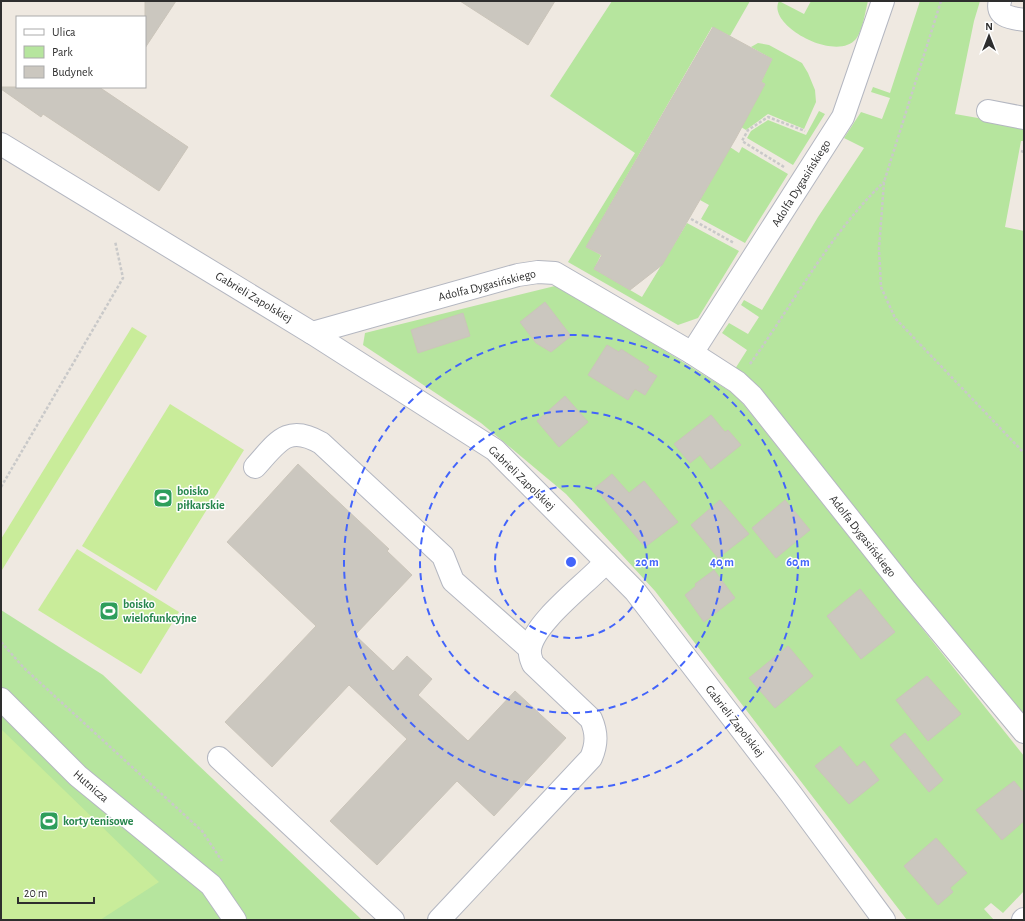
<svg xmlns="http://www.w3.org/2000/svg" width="1025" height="921" viewBox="0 0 1025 921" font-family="'Alegreya Sans',sans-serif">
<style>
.green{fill:#b6e59e}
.pitch{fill:#c9ec9a}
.building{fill:#cbc7bf;stroke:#cbc5ba}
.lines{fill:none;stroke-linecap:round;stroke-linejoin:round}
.minor-casing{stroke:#b4b7c1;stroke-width:24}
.path{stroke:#c9c9c9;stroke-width:2.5;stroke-dasharray:3 2;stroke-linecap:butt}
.minor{stroke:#fff;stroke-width:22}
.ring{fill:none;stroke:#4264fb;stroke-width:2;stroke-dasharray:7 5}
.labels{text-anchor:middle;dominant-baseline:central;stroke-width:3;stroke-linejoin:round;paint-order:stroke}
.street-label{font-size:12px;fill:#2e2e2e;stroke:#fff}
.leisure-label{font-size:12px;font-weight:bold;fill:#27864d;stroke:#fff;text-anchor:start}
.centre{fill:#4264fb;stroke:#fff;stroke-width:2}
.ring-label{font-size:12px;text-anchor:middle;font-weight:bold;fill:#4264fb;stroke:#fff;stroke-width:3;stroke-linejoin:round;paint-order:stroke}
</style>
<rect width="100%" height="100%" fill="#efe9e1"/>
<!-- green -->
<g class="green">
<polygon points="612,1 750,1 730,36 712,27 586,247 601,255 594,269 642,297 687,223 739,251 698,318 678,325 568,262 635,153 550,96"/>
<path d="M779,1L804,14L811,1H868C865,12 863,30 856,39C836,63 766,25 779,1Z"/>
<polygon points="920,1 980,1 974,21 955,114 1024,126 1024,141 1021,141 1005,227 1024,231 1024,720 735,369 747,350 722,333 729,323 748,334 759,317 741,305 744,300 762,310 818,217 864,148 844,138 861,112 882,119 890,98 871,92 873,87 890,93"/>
<polygon points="758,43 769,45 802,63 808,73 815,90 816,102 804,129 768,114 746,130 741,127 765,84 761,82 772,59 751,47"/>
<polygon points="819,111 825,114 793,165 747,138 751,131 768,120 806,135"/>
<polygon points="730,147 739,153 742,147 788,174 745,243 701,219 709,205 700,200"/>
<polygon points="559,285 736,395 1024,756 1024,891 1003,913 991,903 984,909 994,920 907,920 655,591 566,494 481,423 363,345 365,333"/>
<polygon points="1,610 103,675 362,920 1,920"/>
</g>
<!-- pitch -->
<g class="pitch">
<polygon points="132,327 147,336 2,570 1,539"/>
<polygon points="170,404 244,450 156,591 82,546"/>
<polygon points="77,549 179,612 141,674 38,610"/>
<polygon points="1,729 159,882 100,920 1,920"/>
</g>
<!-- building -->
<g class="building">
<polygon points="145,1 176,1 145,48"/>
<polygon points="460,1 555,1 528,45"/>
<polygon points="713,27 772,59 761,82 765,84 736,138 662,265 630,290 594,269 602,255 586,247"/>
<polygon points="1,87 99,87 188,147 159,191 43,114 41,117 1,89"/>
<polygon points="545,302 571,336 551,352 536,343 520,322"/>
<polygon points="463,313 470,336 418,353 411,330"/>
<polygon points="607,345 619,352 621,349 649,367 647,370 657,376 645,395 635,389 628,400 588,375"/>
<polygon points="565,396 588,422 559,447 537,421"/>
<polygon points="711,415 725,432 728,430 741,445 711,469 700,455 690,463 674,444"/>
<polygon points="298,464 389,549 387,551 412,575 355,635 393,671 407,656 432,679 418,695 468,741 515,691 566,738 494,816 457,781 377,865 330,821 407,739 349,685 272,767 225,722 316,626 227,542"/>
<polygon points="612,474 629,493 644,481 678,522 645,547 595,488"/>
<polygon points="720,500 749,534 718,558 691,525"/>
<polygon points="785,500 810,530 776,558 752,528"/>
<polygon points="714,570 735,598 704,622 685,595 696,586 695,584"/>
<polygon points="860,589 895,632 861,659 827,616"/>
<polygon points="788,646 813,676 775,708 749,678"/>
<polygon points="927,676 961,714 928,741 896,700"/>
<polygon points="905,733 943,780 929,792 890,745"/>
<polygon points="840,746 857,767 864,761 879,780 849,804 815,766"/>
<polygon points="1014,781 1024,793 1024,821 1002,840 976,810"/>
<polygon points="936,838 967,873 950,888 953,892 938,905 904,866"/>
</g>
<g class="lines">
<!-- minor casing -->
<g class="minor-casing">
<g id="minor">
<path d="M1000,1C995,17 1012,18 1024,20"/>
<polyline points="988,111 1024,118"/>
<polyline points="1,144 312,333 495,450 635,591 791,794 884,920"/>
<polyline points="312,333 518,275 538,272 555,273 692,353 737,382 752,396 906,590 1024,732"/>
<polyline points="692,353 843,117 883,1"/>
<path d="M255,467C277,443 287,423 321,443L443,556L453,581L530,649"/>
<polyline points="1,699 78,776 211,885 235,920"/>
<polyline points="219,758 393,920"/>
<path d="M439,920L591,758C597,744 597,733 591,719L533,664C531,659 529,655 530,649C534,622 586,584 606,562"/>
<polyline points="1023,920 1024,919"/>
</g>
</g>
<!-- path -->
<g class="path">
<polyline points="941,1 884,182 879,249 881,287 895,318 1024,453"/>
<polyline points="1021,151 1024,152"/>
<polyline points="784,167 742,141 748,130 768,117 805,131"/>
<polyline points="691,219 734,243"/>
<path d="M750,364C794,303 830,233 884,182"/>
<polyline points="1,487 123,278 115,241"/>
<polyline points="1,642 24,668 202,831 222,861"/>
</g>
<!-- minor -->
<use href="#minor" class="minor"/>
</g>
<!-- distance rings -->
<g class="ring">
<circle cx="571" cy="562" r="76"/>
<circle cx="571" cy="562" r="151"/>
<circle cx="571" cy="562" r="227"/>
</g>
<!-- icons -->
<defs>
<g id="stadium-square" transform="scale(1)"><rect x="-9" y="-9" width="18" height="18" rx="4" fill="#2e9e5b" stroke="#fff"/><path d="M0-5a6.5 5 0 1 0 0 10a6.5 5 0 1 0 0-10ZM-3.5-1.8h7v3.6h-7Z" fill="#fff"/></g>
</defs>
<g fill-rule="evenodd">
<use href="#stadium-square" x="163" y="498"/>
<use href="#stadium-square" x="109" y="611"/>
<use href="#stadium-square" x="49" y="821"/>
</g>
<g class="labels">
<!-- street labels -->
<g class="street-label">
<text transform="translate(801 183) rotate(-58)">Adolfa Dygasińskiego</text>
<text transform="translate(487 285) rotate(-14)">Adolfa Dygasińskiego</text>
<text transform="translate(254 297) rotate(31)">Gabrieli Zapolskiej</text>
<text transform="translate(522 478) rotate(44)">Gabrieli Zapolskiej</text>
<text transform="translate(863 536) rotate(52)">Adolfa Dygasińskiego</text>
<text transform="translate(735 721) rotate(52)">Gabrieli Zapolskiej</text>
<text transform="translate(91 786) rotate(41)">Hutnicza</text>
</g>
<!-- leisure labels -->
<g class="leisure-label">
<text x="177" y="491">boisko<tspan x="177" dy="14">piłkarskie</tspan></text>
<text x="123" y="604">boisko<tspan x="123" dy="14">wielofunkcyjne</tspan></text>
<text x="63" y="821">korty tenisowe</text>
</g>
</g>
<circle cx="571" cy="562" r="6" class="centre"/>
<g class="ring-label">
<text x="647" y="566">20 m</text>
<text x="722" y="566">40 m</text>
<text x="798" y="566">60 m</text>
</g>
<!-- border -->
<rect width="1025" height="921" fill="none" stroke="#2e2e2e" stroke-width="4"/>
<!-- legend -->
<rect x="16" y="16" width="130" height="72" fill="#ffffff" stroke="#ababab"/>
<rect x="24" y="29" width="20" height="6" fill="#ffffff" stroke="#ababab"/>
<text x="52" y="36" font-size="12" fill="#2e2e2e">Ulica</text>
<rect x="24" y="46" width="20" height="12" fill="#b6e59e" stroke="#ababab"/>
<text x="52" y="56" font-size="12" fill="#2e2e2e">Park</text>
<rect x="24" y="66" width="20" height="12" fill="#cbc7bf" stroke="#ababab"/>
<text x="52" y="76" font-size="12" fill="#2e2e2e">Budynek</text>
<!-- north arrow -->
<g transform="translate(989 36)" stroke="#ffffff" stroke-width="3" paint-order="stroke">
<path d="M0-3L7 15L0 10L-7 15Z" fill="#2e2e2e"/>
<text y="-6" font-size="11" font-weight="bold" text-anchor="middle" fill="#2e2e2e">N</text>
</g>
<!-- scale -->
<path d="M18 897v6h76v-6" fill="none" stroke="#2e2e2e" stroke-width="2"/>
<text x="24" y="897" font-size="12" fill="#2e2e2e" stroke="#ffffff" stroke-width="3" paint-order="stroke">20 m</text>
</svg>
